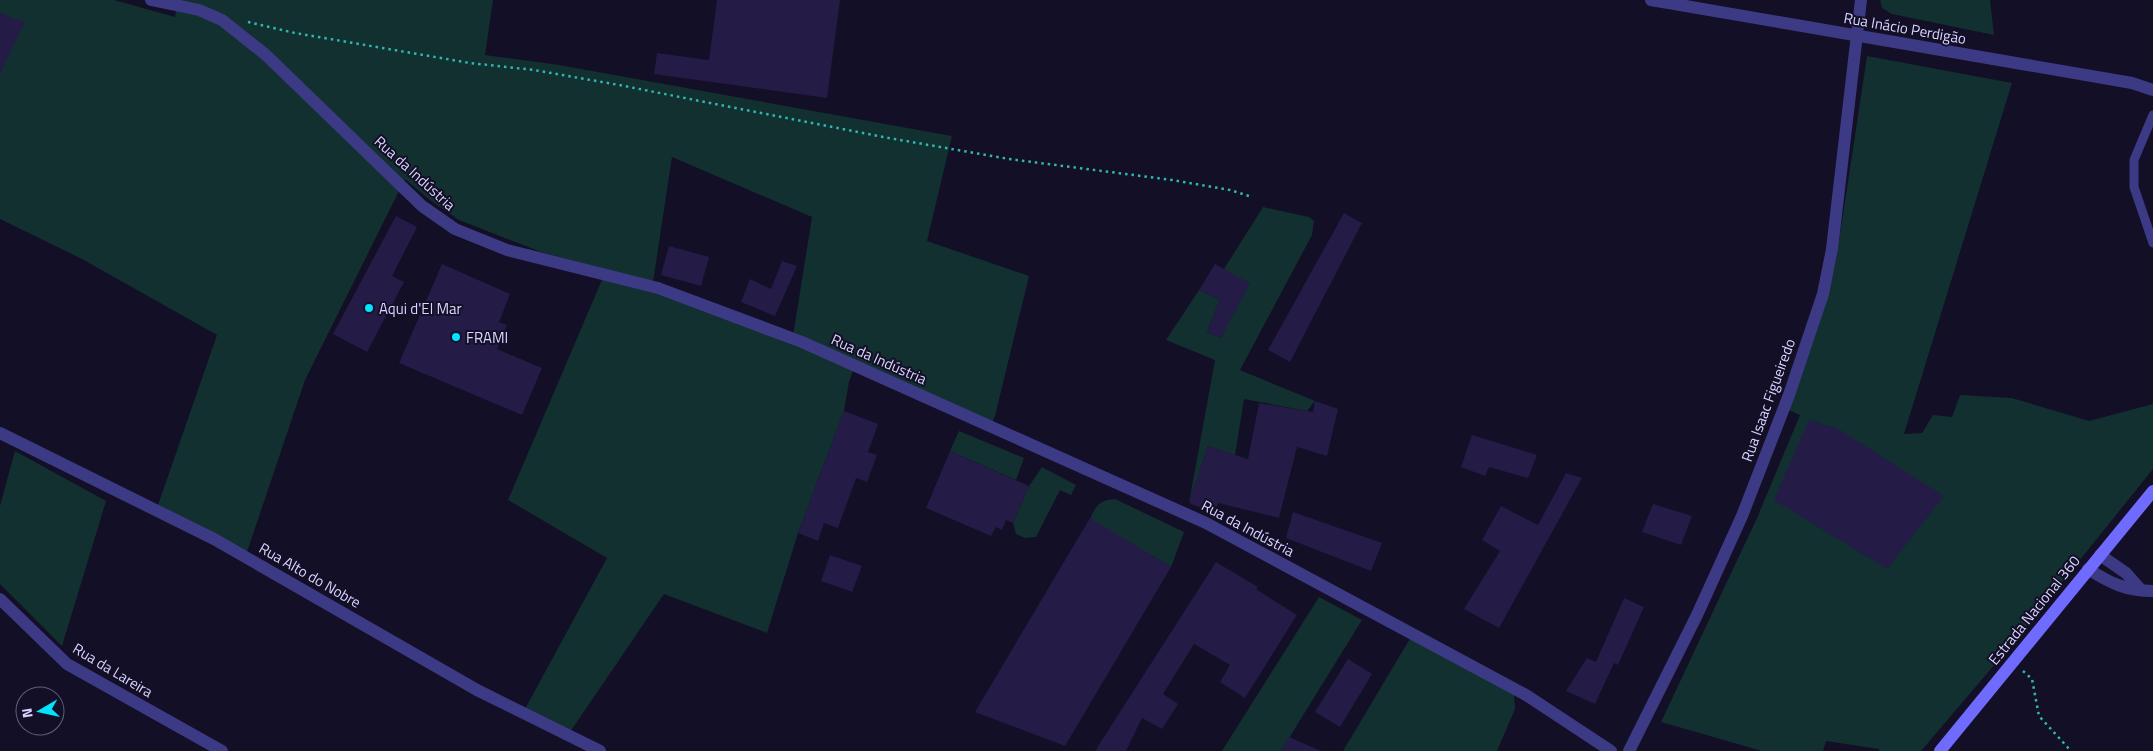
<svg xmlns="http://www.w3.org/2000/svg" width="2153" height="751" viewBox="0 0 2153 751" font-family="'Titillium Web',sans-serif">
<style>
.green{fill:#12302f}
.building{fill:#241b47}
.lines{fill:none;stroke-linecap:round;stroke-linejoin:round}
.path{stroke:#2fb8b0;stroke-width:2.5;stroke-dasharray:2.5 4;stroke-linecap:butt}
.service{stroke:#3d3a85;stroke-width:9}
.minor{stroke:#3d3a85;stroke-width:12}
.secondary{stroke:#6f6bff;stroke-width:12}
.poi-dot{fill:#00e5ff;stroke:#130f26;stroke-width:2}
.labels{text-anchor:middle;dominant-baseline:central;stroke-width:4;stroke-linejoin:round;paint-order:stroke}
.street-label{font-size:15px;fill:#d9d4ff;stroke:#130f26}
.poi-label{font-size:15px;fill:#d9d4ff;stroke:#130f26;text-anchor:start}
</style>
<rect width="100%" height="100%" fill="#130f26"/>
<!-- green -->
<g class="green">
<polygon points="0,0 114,0 175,17 178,0 493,0 485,55 559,65 952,136 927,241 1029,276 995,416 992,423 793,336 812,217 672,157 653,282 541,252 459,220 430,200 405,179 305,380 246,555 158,505 217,335 82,259 0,219"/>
<polygon points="1880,0 1990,0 1994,35 1892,14 1882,8"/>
<polygon points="1867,56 2012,83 1904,434 1922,433 1933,415 1952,417 1960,395 2012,398 2089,421 2153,404 2153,469 2018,637 1921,751 1879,751 1879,749 1826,741 1823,751 1762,751 1661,722 1757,518 1800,415 1789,410 1824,309 1836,261"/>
<polygon points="1263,207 1309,217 1314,221 1312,235 1240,370 1315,401 1307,411 1244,399 1235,455 1208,446 1189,503 1215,360 1166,340 1199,290 1220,300 1207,332 1221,338 1224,269"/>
<polygon points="604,275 658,290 854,368 849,382 844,411 798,533 767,633 664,594 570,732 525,709 607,558 508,500"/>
<polygon points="959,431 1024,458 1016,480 950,451"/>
<polygon points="15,451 106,501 62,646 0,584 0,506"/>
<polygon points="1042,467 1076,485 1071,495 1060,490 1036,537 1025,538 1016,534 1013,523 1029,486"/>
<path d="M1115,499L1184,532L1171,567L1090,519C1096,505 1100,500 1115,499Z"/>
<polygon points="1319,597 1362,620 1281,751 1222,751"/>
<polygon points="1411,637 1514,694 1515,709 1497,751 1343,751"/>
</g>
<!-- building -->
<g class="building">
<polygon points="717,0 840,0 827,98 654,74 657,53 709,60"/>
<polygon points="0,13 25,22 0,74"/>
<polygon points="1344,213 1362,223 1290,362 1268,350"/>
<polygon points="396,216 417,227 392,276 404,282 367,352 333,334"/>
<polygon points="669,246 709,257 701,286 661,275"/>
<polygon points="782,261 797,266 775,316 741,302 750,279 771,289"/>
<polygon points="442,264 510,294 499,322 507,325 497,349 542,368 522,415 399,363"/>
<polygon points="1215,264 1250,283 1221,338 1207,332 1220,300 1199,290"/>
<polygon points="1315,401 1338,409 1327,456 1297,447 1279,518 1218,503 1214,513 1189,503 1208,446 1248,459 1259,403 1313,412"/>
<polygon points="844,411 878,424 868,452 877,455 867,482 856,478 838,528 824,523 818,541 798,533"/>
<polygon points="1809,420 1837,428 1944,496 1887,569 1774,500"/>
<polygon points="1472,435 1537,455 1528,478 1489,467 1485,476 1461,467"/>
<polygon points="950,451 1029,486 1013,523 1006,520 1002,530 996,527 991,536 926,508"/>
<polygon points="1566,473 1582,478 1499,628 1464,609 1500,551 1482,540 1501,506 1538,525"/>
<polygon points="1653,504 1692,516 1681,545 1642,532"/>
<polygon points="1293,512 1382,543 1371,571 1286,538"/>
<polygon points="1090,518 1171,567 1065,746 975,712"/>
<polygon points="830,555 862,566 852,592 821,581"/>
<polygon points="1216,562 1258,587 1256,589 1297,615 1245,698 1220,682 1230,665 1194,644 1163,694 1178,704 1162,729 1142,718 1126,751 1095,751"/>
<polygon points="1624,598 1644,607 1618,665 1614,663 1595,704 1566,691 1587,658 1596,662"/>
<polygon points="1348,659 1372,674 1340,727 1315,712"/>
<polygon points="1289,737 1321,751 1281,751"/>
</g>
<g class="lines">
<!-- path -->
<g class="path">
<polyline points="248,22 295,33 470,63 534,70 619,85 883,137 1009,159 1172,180 1230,190 1252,197"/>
<polyline points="2023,671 2032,679 2039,716 2071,751"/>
</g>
<!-- service -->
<polyline class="service" points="2153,115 2134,160 2134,187 2153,243"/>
<!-- minor -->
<g class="minor">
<polyline points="151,0 199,10 222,20 266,55 422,206 455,229 507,250 658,288 802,342 1206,523 1526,695 1611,751"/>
<polyline points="1651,0 2132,83 2153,90"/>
<polyline points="0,433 214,539 477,690 600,751"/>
<polyline points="2100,555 2126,573 2141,590"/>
<path d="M2088,569C2110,583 2126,591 2153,591"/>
<polyline points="0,599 67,664 222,751"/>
<polyline points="1629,751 1697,615 1742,516 1789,395 1823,294 1832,249 1861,0"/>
</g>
<!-- secondary -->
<polyline class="secondary" points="1940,751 2153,491"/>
</g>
<!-- markers -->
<g class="poi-dot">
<circle cx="369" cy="308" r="5"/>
<circle cx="456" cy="337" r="5"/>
</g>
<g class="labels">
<!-- street labels -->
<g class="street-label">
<text transform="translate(1905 28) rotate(10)">Rua Inácio Perdigão</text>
<text transform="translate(415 173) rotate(42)">Rua da Indústria</text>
<text transform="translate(879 359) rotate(24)">Rua da Indústria</text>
<text transform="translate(1768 400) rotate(-70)">Rua Isaac Figueiredo</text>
<text transform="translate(1248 528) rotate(28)">Rua da Indústria</text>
<text transform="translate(310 575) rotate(30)">Rua Alto do Nobre</text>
<text transform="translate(2034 610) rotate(-51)">Estrada Nacional 360</text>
<text transform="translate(113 670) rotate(31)">Rua da Lareira</text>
</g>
<!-- poi labels -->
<g class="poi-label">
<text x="379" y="308">Aqui d'El Mar</text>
<text x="466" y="337">FRAMI</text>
</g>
</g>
<!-- north arrow -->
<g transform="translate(40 711) rotate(261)"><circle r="24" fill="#130f26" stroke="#625e7d"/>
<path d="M0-4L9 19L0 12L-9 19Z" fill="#00e5ff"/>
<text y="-8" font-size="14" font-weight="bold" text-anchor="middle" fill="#d9d4ff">N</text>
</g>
</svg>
